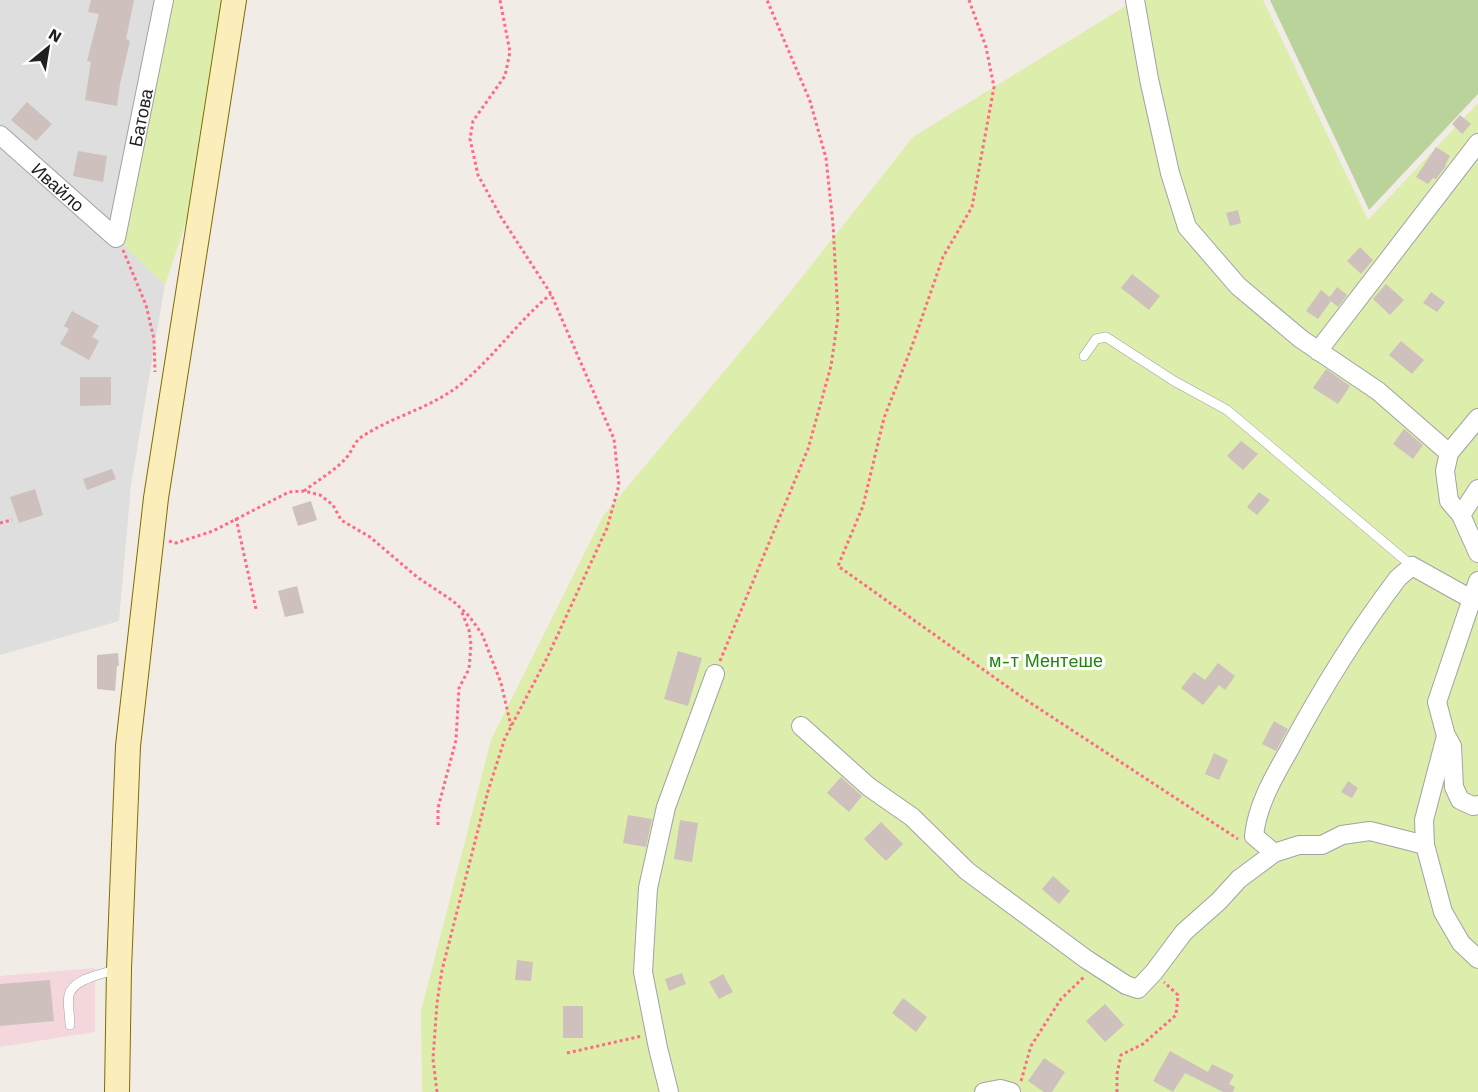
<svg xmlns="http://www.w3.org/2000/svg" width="1478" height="1092" viewBox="0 0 1478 1092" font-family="'Work Sans',sans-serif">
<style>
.residential{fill:#dfdede}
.commercial{fill:#f3d7dd}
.grass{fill:#ddedac}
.forest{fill:#bad39b}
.building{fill:#cec0bd}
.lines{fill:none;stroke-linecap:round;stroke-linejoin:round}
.service-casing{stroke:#a2a2a2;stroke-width:10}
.minor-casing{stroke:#a2a2a2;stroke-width:20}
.secondary-casing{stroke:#806c00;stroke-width:26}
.path{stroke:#ff6b83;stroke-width:3;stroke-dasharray:3 3;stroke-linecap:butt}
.service{stroke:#fff;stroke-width:9}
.minor{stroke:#fff;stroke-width:18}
.secondary{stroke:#fceebb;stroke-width:24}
.labels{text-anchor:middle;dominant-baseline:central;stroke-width:6;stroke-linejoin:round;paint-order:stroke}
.street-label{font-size:18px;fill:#212121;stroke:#fff}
.park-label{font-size:18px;fill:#1e8707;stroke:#fff}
</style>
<rect width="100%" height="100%" fill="#f2ece7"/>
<!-- residential -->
<polygon class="residential" points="0,0 213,0 131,485 119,621 0,655"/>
<!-- commercial -->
<polygon class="commercial" points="95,968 95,1032 0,1047 0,976"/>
<!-- grass -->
<g class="grass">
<polygon points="164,0 227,0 189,213 165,285 116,238"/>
<polygon points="1145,0 1263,0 1368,220 1478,103 1478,1092 422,1092 421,1011 491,740 603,516 787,296 913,137 1124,7"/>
</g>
<!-- forest -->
<polygon class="forest" points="1270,0 1478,0 1478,94 1369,210"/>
<!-- building -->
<g class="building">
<polygon points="91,0 134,0 126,39 130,41 120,84 117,106 85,100 91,62 87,61 99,14 88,12"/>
<polygon points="27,102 52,124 36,141 11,120"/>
<polygon points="1460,115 1471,124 1462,134 1452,124"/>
<polygon points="1436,147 1450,156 1445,165 1446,166 1436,179 1433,178 1428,184 1416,177"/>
<polygon points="78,151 107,156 103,182 73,176"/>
<polygon points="1238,210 1241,223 1230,226 1226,213"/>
<polygon points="1360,247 1373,260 1361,274 1347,261"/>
<polygon points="1132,274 1160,296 1149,310 1121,288"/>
<polygon points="1386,284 1404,300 1390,315 1373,299"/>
<polygon points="1337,287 1347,295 1338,307 1331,301 1318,319 1306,311 1321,290 1330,297"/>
<polygon points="1431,292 1445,302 1437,312 1423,303"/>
<polygon points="72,311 99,326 92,337 99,341 89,360 60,344 69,329 64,326"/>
<polygon points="1401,341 1424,360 1412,374 1389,355"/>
<polygon points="1326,369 1350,386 1338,404 1313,388"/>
<polygon points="80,377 111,377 111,405 80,406"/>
<polygon points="1404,429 1423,445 1413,459 1393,444"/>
<polygon points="1241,441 1258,454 1243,470 1227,456"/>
<polygon points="112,469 116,479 87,490 83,479"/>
<polygon points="35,489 43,515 19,523 10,497"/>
<polygon points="1259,492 1270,500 1257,515 1247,507"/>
<polygon points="311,501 317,520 298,526 292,507"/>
<polygon points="297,586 304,613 285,617 278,591"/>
<polygon points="678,651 702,658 688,706 664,699"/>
<polygon points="118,653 119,666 117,666 115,691 97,689 97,655"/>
<polygon points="1218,663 1235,676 1225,690 1219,685 1203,705 1181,688 1194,672 1205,680"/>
<polygon points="1274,721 1288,729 1276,751 1262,744"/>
<polygon points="1214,753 1228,760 1219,780 1205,774"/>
<polygon points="841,777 862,796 849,812 827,793"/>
<polygon points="1348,781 1358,788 1352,798 1341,792"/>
<polygon points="628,815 652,819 646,847 623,843"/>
<polygon points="680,820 698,823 692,862 674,859"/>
<polygon points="881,822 903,844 886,861 864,839"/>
<polygon points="1053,876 1070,891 1059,904 1042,889"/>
<polygon points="517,960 533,962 531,981 515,980"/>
<polygon points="682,973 686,984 669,991 665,979"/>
<polygon points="723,974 733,992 719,999 709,982"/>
<polygon points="50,980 54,1021 0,1026 0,984"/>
<polygon points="903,998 927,1017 916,1032 892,1013"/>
<polygon points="1105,1004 1124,1025 1105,1042 1086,1021"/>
<rect x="563" y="1006" width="20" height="32"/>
<polygon points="1170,1051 1208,1072 1212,1064 1234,1075 1229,1084 1235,1087 1233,1092 1223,1092 1185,1073 1173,1092 1153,1081"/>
<polygon points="1044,1058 1065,1072 1052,1092 1044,1092 1028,1081"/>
</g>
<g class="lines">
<!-- service casing -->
<g class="service-casing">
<g id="service">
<polyline points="1084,356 1096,339 1106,337 1174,381 1227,410 1412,566"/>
<path d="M70,1025C70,1015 67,1004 69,995C73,978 104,974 118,969"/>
</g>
</g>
<!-- minor casing -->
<g class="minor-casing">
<g id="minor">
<polyline points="1135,0 1149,79 1170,173 1187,227 1238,286 1301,339 1378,391 1449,453"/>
<path id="s1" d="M0,135L116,238L164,0"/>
<polyline points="1318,351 1478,143"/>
<polyline points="1478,418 1449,453 1445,471 1449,501 1461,515 1478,553"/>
<polyline points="1461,515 1478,489"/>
<polyline points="1478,581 1437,702 1446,736 1424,820 1425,845 1443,912 1461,943 1478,959"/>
<polyline points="801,726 869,787 912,817 967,871 1086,959 1126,985 1138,989 1154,972 1184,932 1219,901 1239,879 1274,853 1299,845 1322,845 1342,835 1370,831 1425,845"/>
<polyline points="1447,737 1452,746 1454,787 1460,800 1473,806 1478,805"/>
<path d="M1274,853L1254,836C1257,806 1273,778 1288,752C1320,692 1357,632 1398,578L1412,566L1473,600"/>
<polyline points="669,1092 658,1048 643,972 648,888 666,807 715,674"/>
<polyline points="984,1092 1000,1089 1011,1092"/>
</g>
</g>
<!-- secondary casing -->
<g class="secondary-casing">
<polyline id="secondary" points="117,1092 119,969 128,746 156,498 234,0"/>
</g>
<!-- path -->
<g class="path">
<polyline points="969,0 986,47 994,87 972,207 943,257 912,346 884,418 863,506 838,566 1026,700 1238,839"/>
<polyline points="123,250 146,305 154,339 155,372"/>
<path d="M304,491C318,480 336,470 347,457C352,451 354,443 360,438C392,416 430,409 461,384C494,357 519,320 551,294"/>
<polyline points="236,518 256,609"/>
<polyline points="0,523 12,520"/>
<polyline points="169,541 176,543 213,531 289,492 304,491 320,495 333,505 341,520 370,537 417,577 453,601 469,616 482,634 501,683 511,726"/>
<polyline points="720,661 808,449 831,366 838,317 833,224 826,158 810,101 767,0"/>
<polyline points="438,825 438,808 456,740 459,688 469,669 471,645 469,630 461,610"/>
<polyline points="567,1053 642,1036"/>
<polyline points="1021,1081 1031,1046 1061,999 1085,976"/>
<polyline points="437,1092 433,1059 437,1003 442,970 488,791 505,738 547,658 607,528 619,485 614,439 551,294 501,217 478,175 470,139 473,121 505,76 510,52 500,0"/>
<polyline points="1117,1092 1117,1074 1121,1055 1143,1044 1176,1015 1178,995 1164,982"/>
</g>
<!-- service -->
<use href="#service" class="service"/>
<!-- minor -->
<use href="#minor" class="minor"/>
<!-- secondary -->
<use href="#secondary" class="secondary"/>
</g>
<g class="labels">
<!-- street labels -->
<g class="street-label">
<text stroke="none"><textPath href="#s1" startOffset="278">Батова</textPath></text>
<text stroke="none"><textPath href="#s1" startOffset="78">Ивайло</textPath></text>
</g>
<!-- park labels -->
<g class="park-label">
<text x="1046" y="660">м-т Ментeше</text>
</g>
</g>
<!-- north arrow -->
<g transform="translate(48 48) rotate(30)" stroke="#ffffff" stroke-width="4.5" paint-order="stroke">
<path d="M0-4.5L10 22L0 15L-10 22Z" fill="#212121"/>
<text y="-9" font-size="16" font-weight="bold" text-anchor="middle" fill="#212121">N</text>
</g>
</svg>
